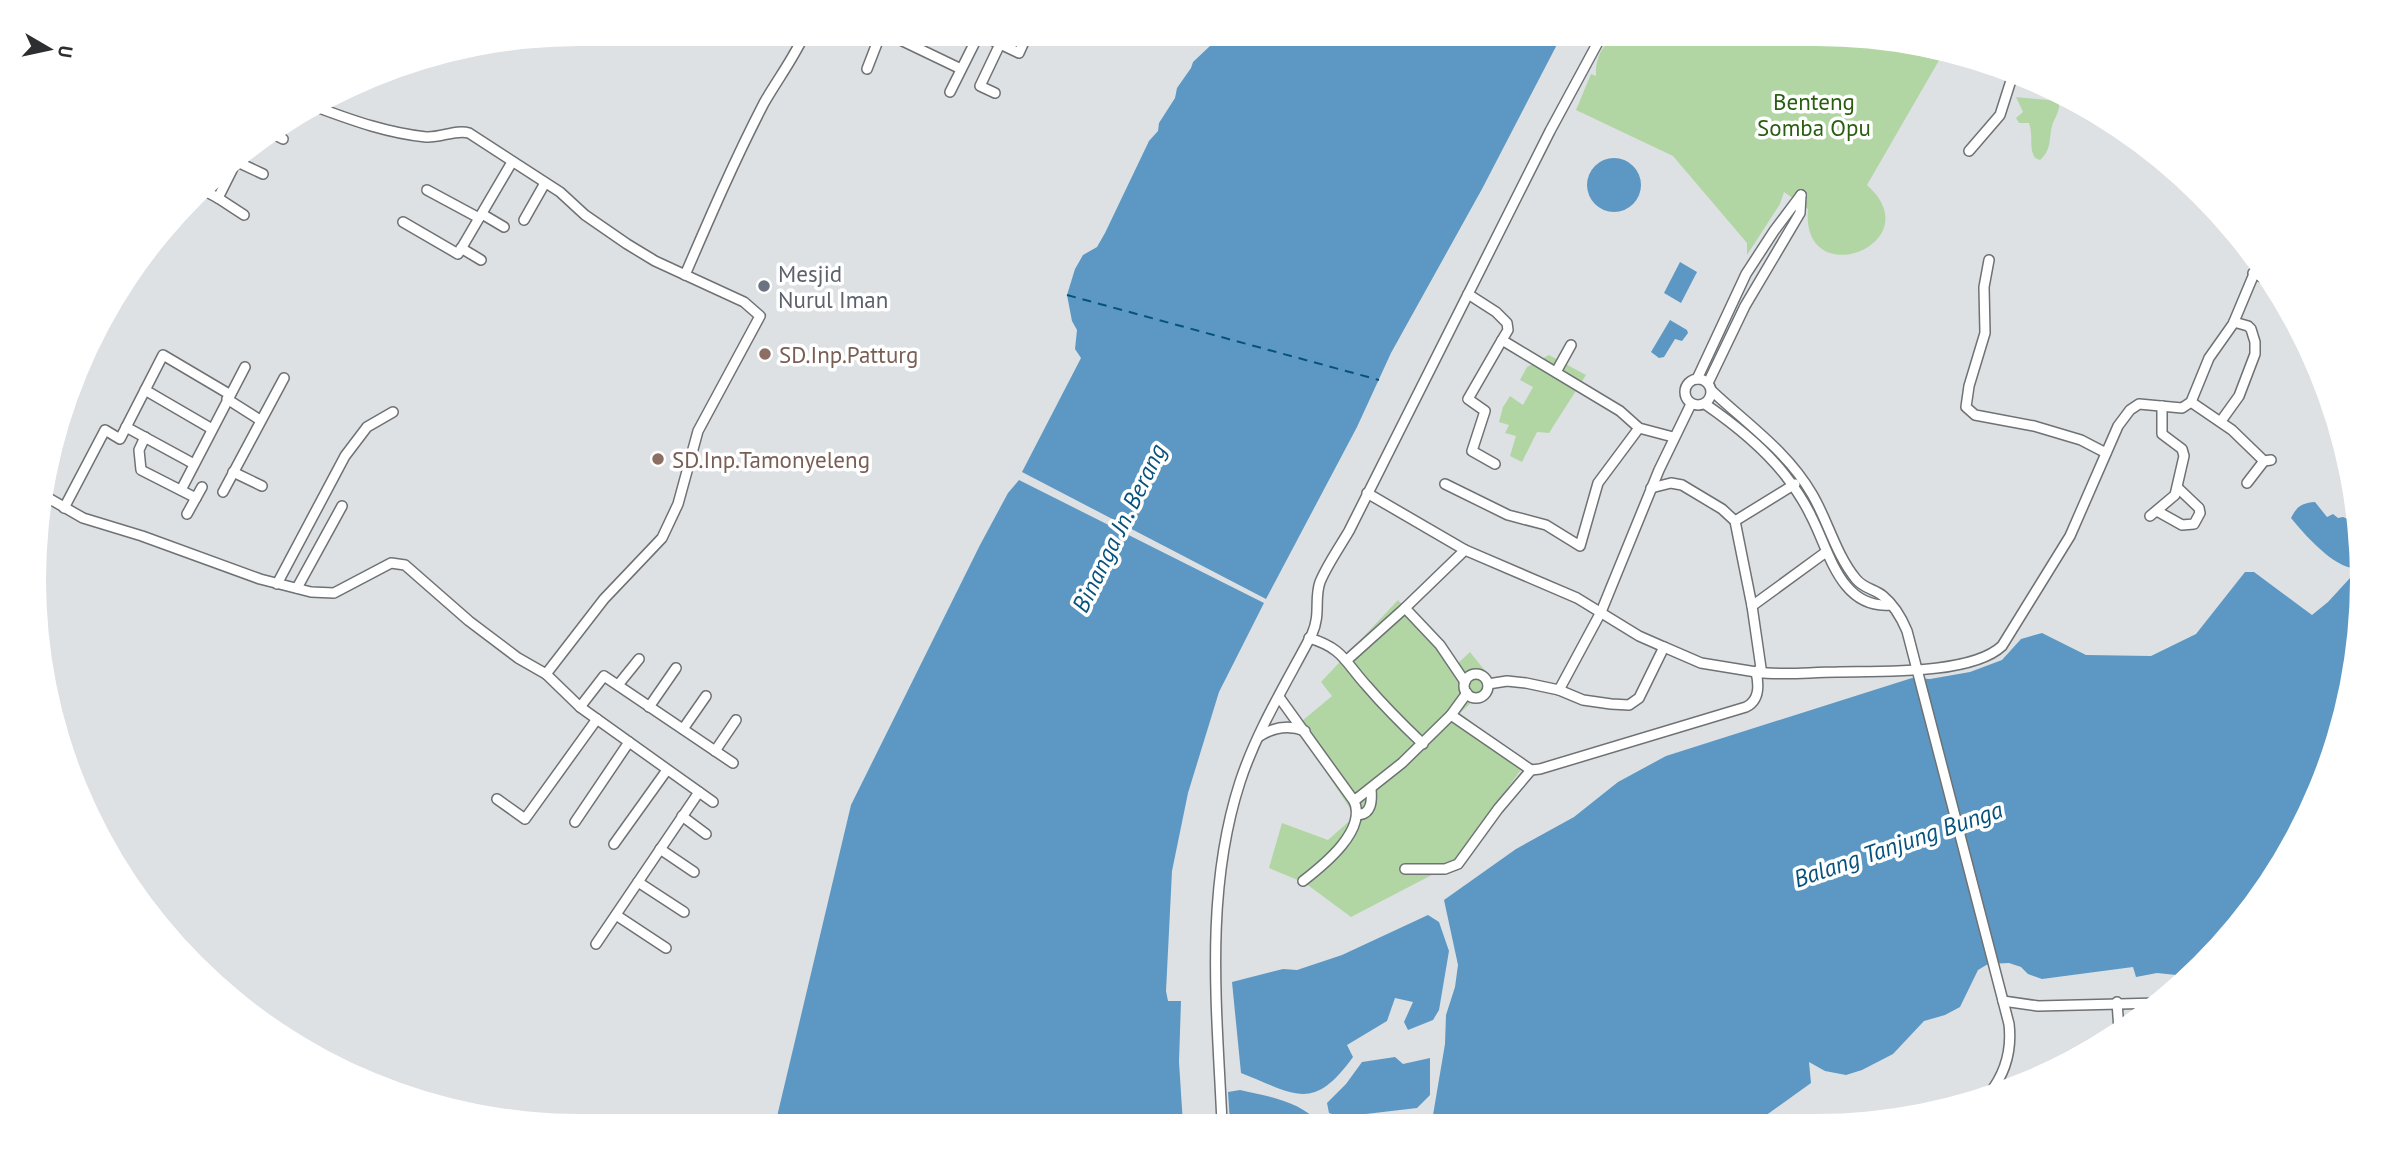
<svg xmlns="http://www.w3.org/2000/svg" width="2396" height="1159" viewBox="0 0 2396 1159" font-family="'PT Sans',sans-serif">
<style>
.green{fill:#b1d6a4}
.water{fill:#5c98c3}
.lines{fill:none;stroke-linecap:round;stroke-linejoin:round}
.ferry{stroke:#07527d;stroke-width:2;stroke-dasharray:9 7;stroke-linecap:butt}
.minor-casing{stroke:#6e7274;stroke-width:12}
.minor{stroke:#fff;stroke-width:9}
.worship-dot{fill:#6b7280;stroke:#fff;stroke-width:2.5}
.education-dot{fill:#8d6e63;stroke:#fff;stroke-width:2.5}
.labels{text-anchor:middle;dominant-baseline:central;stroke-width:7;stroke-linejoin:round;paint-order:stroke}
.park-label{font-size:23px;fill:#295e10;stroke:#fff}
.worship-label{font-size:23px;fill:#5b616d;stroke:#fff;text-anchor:start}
.education-label{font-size:23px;fill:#785e54;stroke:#fff;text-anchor:start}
.water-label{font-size:24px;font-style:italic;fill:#07527d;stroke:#fff}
</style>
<rect width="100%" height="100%" fill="#dde1e4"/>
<!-- green -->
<g class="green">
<path d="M1622,33H1817L1923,44L1945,50L1867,185C1933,244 1800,295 1808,209L1784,192L1780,204L1747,255V243L1673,156L1576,110L1591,74L1596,76C1595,56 1604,41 1622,33Z"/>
<path d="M2016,97L2059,101C2060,110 2057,114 2053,123C2048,137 2053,149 2040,160L2035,158C2028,146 2034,138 2029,123H2019L2016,118L2023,112Z"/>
<polygon points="1549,355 1586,375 1549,433 1537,432 1522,462 1510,456 1516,436 1505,433 1509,425 1499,422 1503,407 1510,396 1523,405 1533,387 1520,380 1527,367"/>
<polygon points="1398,600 1455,666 1470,652 1490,677 1493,693 1473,701 1460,713 1526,763 1451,865 1351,917 1305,883 1269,868 1282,823 1328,840 1355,816 1296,726 1332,696 1321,682"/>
</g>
<!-- water -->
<g class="water">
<polygon points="1198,33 1563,33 1482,189 1391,353 1357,427 1266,599 1022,472 1081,358 1075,349 1077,330 1072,321 1067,295 1075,269 1083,255 1097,247 1105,233 1149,141 1158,131 1159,123 1175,98 1177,88 1191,68 1193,62 1211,45 1208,40 1198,41 1196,36"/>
<circle cx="1614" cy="185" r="27"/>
<polygon points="1680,262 1697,272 1681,303 1664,293"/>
<polygon points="1670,320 1687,330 1688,333 1682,341 1675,339 1664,357 1659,358 1651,352"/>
<polygon points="1019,480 1264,603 1219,692 1188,793 1172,871 1166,991 1168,1001 1181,1001 1179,1062 1183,1124 775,1125 851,805 980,545 1008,493"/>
<path d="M2315,502L2327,517L2333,514L2338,518L2343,517L2357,523L2361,563L2359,568C2337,572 2304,534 2291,518C2297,506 2302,503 2315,502Z"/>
<polygon points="2361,566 2363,580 2352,686 2321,789 2250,912 2186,976 2157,973 2136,977 2133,967 2042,979 2028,974 2021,967 2009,963 1988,964 1978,970 1960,1007 1945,1015 1924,1021 1893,1054 1862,1070 1846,1075 1825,1071 1809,1062 1811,1083 1758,1121 1429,1123 1433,1115 1445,1044 1446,1015 1455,987 1458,965 1444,900 1516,849 1574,817 1618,782 1666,756 1912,678 1930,679 1970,672 2002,660 2021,639 2042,633 2086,655 2151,656 2196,634 2245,572 2254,572 2312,615 2328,602"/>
<path d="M1428,915L1439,922L1449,951L1439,1010L1433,1020L1408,1030L1404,1022L1413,1002L1395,998L1387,1021L1347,1045L1353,1057C1313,1112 1297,1095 1241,1073L1232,982L1283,969L1297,970L1342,955Z"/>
<polygon points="1395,1057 1403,1064 1430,1058 1430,1095 1417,1108 1340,1117 1329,1113 1327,1103 1346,1084 1362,1062"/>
<path d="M1240,1090C1267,1096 1300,1101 1319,1123H1230L1228,1092Z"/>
</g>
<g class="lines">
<!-- ferry -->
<polyline class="ferry" points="1067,295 1379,380"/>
<!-- minor casing -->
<g class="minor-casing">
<g id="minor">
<polyline points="886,33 961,69"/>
<polyline points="977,33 1019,53 1028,33"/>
<polyline points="867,69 881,33"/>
<polyline points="950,92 979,34"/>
<polyline points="995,93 980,86 1000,44"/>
<polyline points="271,133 283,139"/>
<polyline points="1969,151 2000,115 2014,71"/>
<polyline points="241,152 218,198 244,215"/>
<polyline points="233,160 263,174"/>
<polyline points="427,190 479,218"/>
<polyline points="205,191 218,198"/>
<polyline points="482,214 504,227"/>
<polyline points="524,220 545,183"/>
<polyline points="403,222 458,254 512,162"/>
<polyline points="461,248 481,260"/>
<polyline points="1989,260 1984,287 1985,333 1969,386 1966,407 1975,415 2034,426 2081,440 2106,453"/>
<polyline points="2253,273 2275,283"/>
<path d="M685,275C710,217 735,159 764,103C777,80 794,58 805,33"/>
<polyline points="1468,294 1496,312 1507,323 1508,330 1502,340 1620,411 1639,428 1673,437"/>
<polyline points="1556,372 1571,345"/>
<circle cx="1698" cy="392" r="13"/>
<polyline points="1697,379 1746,274 1774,231 1801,195"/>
<polyline points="1708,383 1745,306 1800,213 1801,195"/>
<polyline points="145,390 212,429"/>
<path d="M1712,391C1747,424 1787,451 1812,494C1828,521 1836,555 1856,579C1864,589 1875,589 1883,596C1894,605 1902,619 1907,631L2009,1024C2012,1050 2005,1074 1989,1094"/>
<polyline points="227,399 260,420"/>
<polyline points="2191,402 2232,430 2264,461 2271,460"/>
<path d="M1705,404C1734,424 1763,447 1785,475C1795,488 1804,501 1811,516C1829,550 1840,609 1890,605"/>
<polyline points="2221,421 2239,396 2255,354 2255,342 2251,329 2248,326 2234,322"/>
<polyline points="126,427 194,464"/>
<polyline points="145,437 139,450 141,470 196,498"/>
<polyline points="1495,464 1472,451 1485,411 1468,399 1502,340"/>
<polyline points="233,472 262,486"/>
<polyline points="2247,483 2264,461"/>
<polyline points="1445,484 1508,515 1546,525 1580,546 1598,483 1639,428"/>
<polyline points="181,490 245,367"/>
<polyline points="223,492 284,378"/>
<polyline points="1367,493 1465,550"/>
<path d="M43,495L83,518L142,536L260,579L311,592L334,593L391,563L405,565L469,621L518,658L546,674L604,599L662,538L678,504L698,431L760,316L744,302L655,261L627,244L585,215L560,192L469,133C456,129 441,138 426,137C388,133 354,121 319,108"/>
<polyline points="64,508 105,430 120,439 163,355 229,394"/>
<polyline points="2157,511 2182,525 2194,524 2200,513 2199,508 2178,488"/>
<polyline points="187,514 202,487"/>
<polyline points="2150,516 2175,495 2184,456 2182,449 2162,434 2162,406"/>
<polyline points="1735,521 1795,484"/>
<polyline points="277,584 345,456 367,427 393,412"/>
<polyline points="297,588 342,506"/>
<polyline points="1752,606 1826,552"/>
<path d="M1309,638C1343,648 1345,662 1366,685C1384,706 1403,725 1423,744"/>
<polyline points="1347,660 1405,608"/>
<polyline points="546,674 580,707 713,802"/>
<circle cx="1476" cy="686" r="12"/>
<polyline points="1465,682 1440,645 1405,608 1465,550 1577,598 1639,636 1664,647"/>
<polyline points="1488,684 1507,681 1526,683 1559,690 1583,700 1611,704 1629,705 1639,698 1664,647 1701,663 1756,672 1761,668 1752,606 1735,521 1722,509 1682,485 1671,483 1651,488"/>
<polyline points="618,685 639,659"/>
<polyline points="1559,690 1601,612 1659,470 1691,404"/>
<path d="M1279,697L1354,801L1402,763L1451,715L1531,770L1540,769L1746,707C1760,700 1759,685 1756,672C1783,676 1809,672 1837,672C1878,671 1971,675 2002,646L2070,536L2118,426L2130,410L2139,404L2182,408L2191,402L2209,358L2233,324L2259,262"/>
<polyline points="580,707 604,676 733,763"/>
<polyline points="649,707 676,668"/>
<polyline points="1451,715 1467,693"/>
<polyline points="683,729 706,696"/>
<path d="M1260,736C1274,727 1290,725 1305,731"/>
<polyline points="715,751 736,720"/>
<polyline points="497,799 525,819 597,719"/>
<path d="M1358,815C1372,814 1372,800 1371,789"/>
<polyline points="682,816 706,834"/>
<polyline points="575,822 629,742"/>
<polyline points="614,844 667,770"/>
<polyline points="660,849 694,872"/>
<polyline points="1405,869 1445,869 1458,864 1498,809 1531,770"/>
<path d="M1303,881C1325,864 1367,830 1354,801"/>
<polyline points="638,882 684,912"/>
<polyline points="616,915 666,948"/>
<polyline points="596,944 699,792"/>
<polyline points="2003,1001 2038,1006 2159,1003"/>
<polyline points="2117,1002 2119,1030"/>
<path d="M1222,1123C1217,1009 1204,893 1240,782C1257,730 1287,682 1312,634C1321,614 1314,599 1320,582C1327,565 1339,548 1349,531L1550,131L1603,33"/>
</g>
</g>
<!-- minor -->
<use href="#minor" class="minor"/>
</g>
<!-- markers -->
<circle class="worship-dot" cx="764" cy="286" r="7"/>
<g class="education-dot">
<circle cx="765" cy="354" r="7"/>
<circle cx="658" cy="459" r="7"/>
</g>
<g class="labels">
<!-- park labels -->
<g class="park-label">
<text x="1814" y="101">Benteng<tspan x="1814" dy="26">Somba Opu</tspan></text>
</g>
<!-- worship labels -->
<g class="worship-label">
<text x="778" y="273">Mesjid<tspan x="778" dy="26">Nurul Iman</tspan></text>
</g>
<!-- education labels -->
<g class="education-label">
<text x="779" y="354">SD.Inp.Patturg</text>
<text x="672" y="459">SD.Inp.Tamonyeleng</text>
</g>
<!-- water labels -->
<g class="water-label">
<text transform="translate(1119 528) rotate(-64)">Binanga Jn. Berang</text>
<text transform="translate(1898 844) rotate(-19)">Balang Tanjung Bunga</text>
</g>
</g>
<!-- crop -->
<path d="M0 0H2396V1159H0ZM580 46H1816A534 534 0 0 1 2350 580V580A534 534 0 0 1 1816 1114H580A534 534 0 0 1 46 580V580A534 534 0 0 1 580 46Z" fill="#fff" fill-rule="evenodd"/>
<!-- north arrow -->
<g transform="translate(49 49) rotate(99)" stroke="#ffffff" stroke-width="5" paint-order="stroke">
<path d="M0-5L12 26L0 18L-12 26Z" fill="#2d2e30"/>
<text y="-10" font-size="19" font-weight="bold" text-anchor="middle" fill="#2d2e30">U</text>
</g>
</svg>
